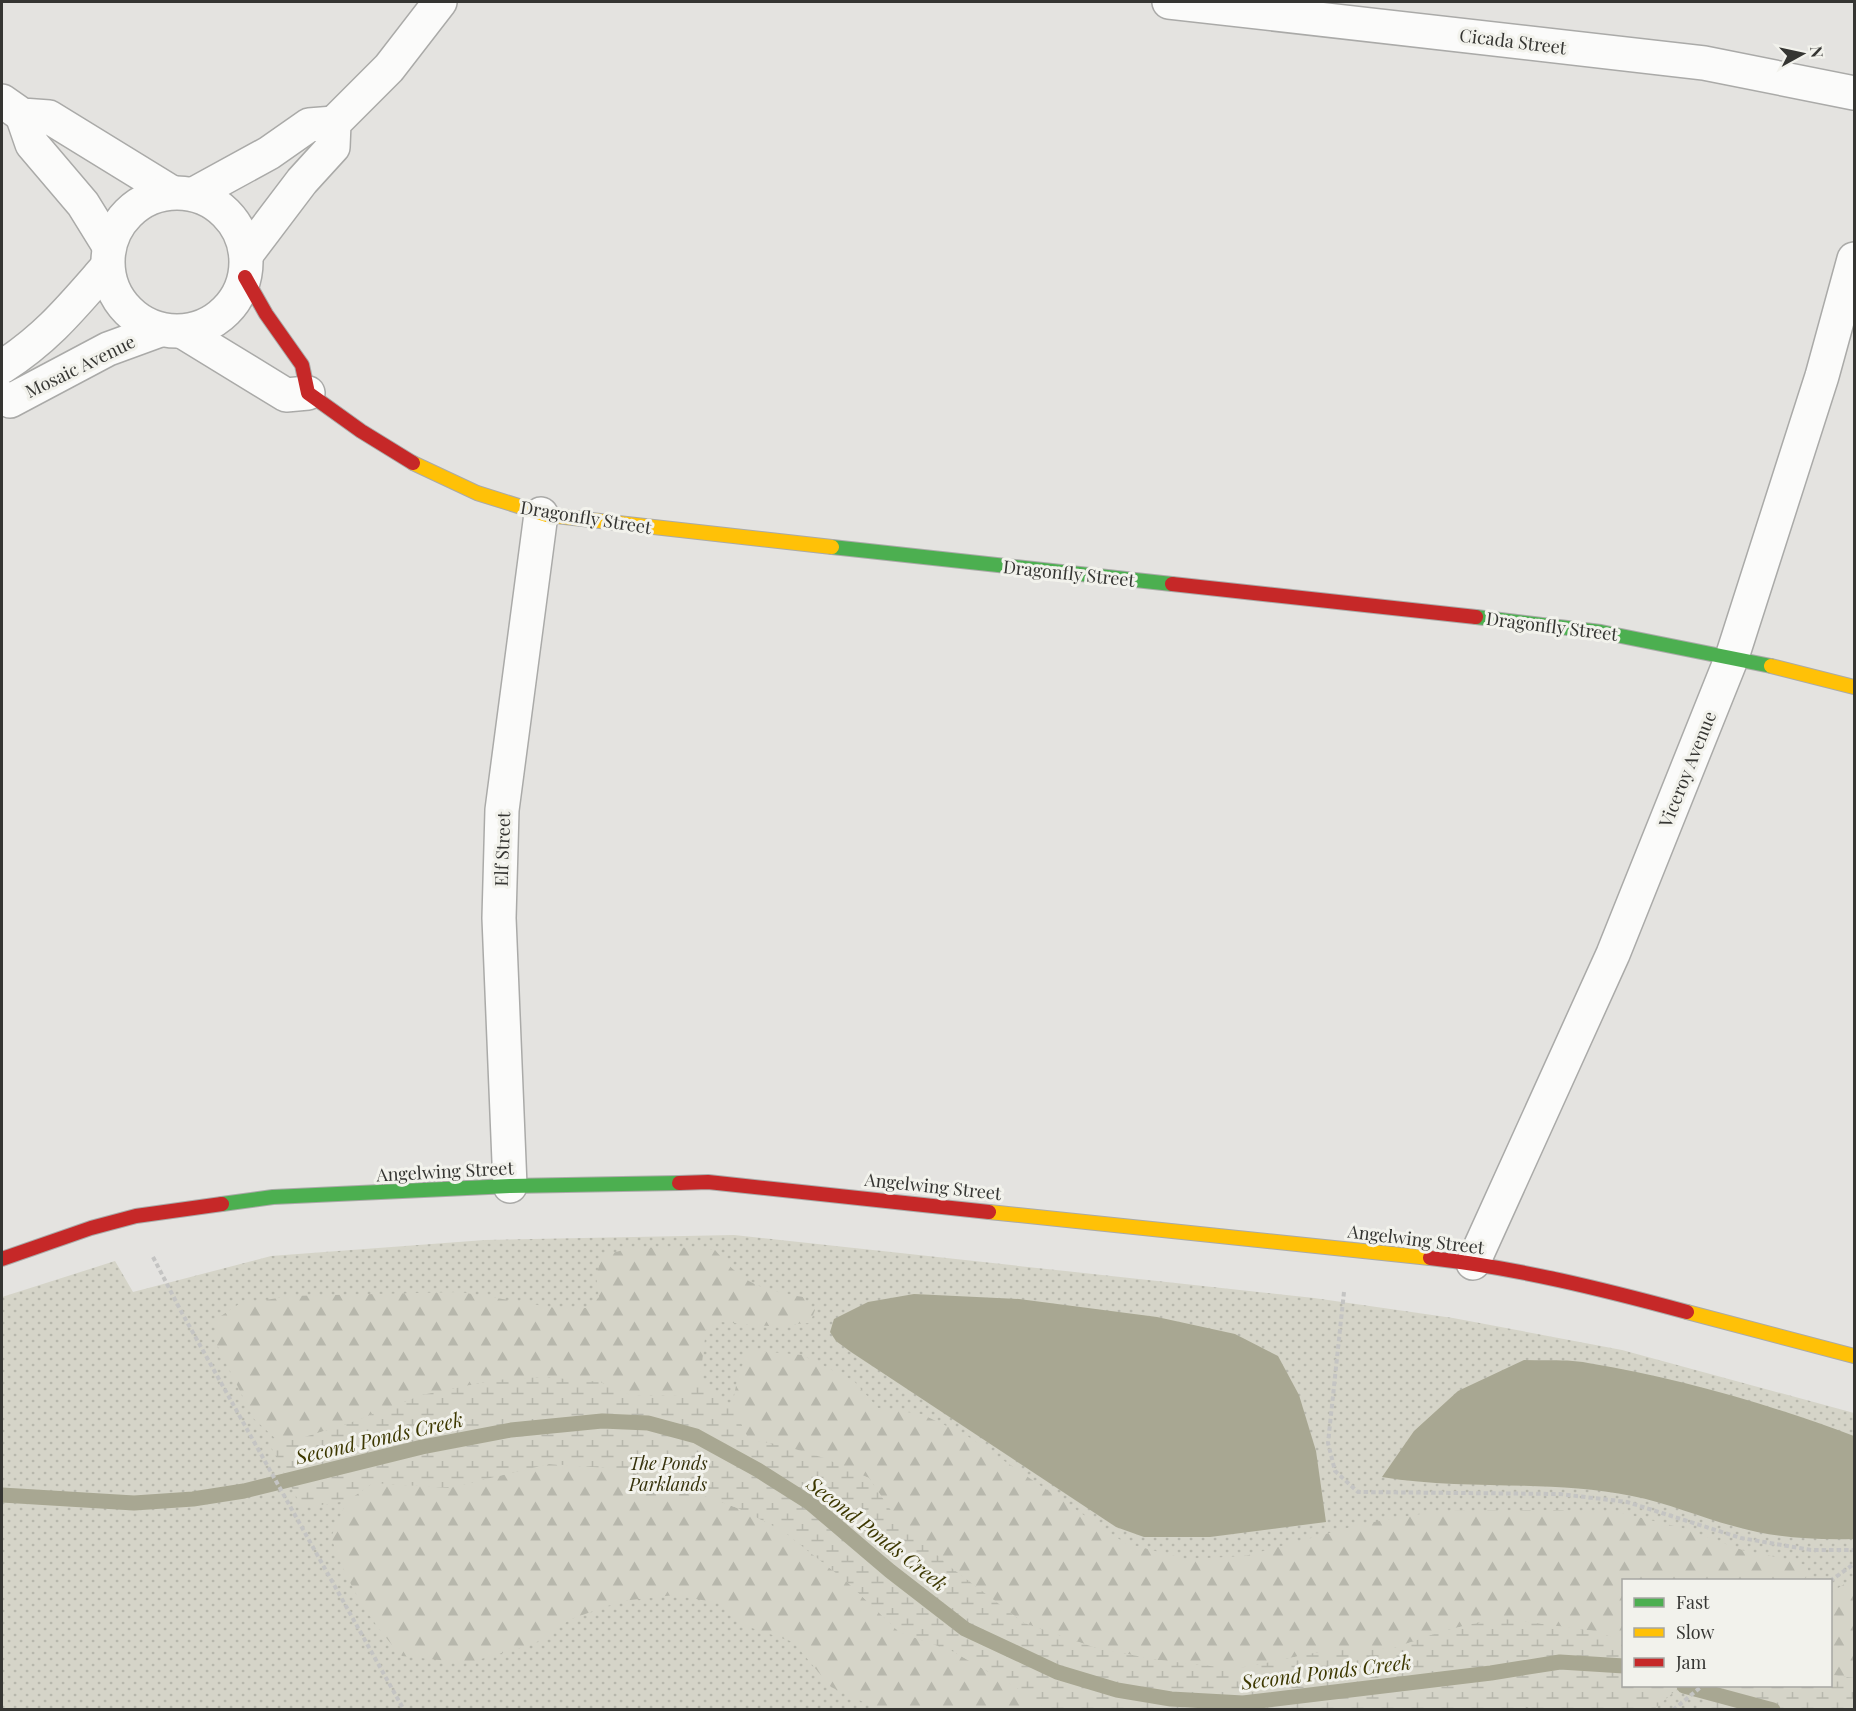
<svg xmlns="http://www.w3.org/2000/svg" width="1856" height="1711" viewBox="0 0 1856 1711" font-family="'Playfair Display',serif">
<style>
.grass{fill:url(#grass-dots);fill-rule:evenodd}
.forest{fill:url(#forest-firs)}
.wetland{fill:url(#wetland-marsh)}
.water{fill:#a8a792}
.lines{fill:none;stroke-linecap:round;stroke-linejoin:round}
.stream{stroke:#a8a792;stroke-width:15}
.street-casing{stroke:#aaaaa8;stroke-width:36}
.fast-casing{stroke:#aaaaa8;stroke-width:16}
.slow-casing{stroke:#aaaaa8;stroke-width:16}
.jam-casing{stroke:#aaaaa8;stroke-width:16}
.path{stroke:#c4c4c3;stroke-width:4;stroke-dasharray:4.5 3;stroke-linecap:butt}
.street{stroke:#fbfbfa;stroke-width:33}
.fast{stroke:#4caf50;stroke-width:14}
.slow{stroke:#ffc107;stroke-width:14}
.jam{stroke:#c62828;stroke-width:14}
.labels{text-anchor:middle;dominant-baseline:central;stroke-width:6;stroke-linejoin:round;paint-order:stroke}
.street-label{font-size:18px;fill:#353532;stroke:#f2f2ec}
.park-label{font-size:18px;font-style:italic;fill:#35310a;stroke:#f2f2ec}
.water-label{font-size:20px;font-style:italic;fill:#3d3801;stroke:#f2f2ec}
</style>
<defs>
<pattern id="grass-dots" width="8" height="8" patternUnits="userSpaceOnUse" patternTransform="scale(1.5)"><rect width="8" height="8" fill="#d5d4c8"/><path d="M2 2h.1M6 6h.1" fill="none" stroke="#b7b7ac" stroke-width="1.8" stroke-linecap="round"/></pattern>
<pattern id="forest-firs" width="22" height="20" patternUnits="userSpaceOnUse" patternTransform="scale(1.5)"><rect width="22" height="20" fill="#d5d4c8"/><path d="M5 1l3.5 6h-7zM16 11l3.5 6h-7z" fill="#b7b7ac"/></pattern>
<pattern id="wetland-marsh" width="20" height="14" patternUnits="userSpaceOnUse" patternTransform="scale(1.5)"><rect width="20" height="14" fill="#d5d4c8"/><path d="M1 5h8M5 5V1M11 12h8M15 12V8" fill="none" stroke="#b7b7ac"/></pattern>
</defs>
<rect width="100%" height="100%" fill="#e4e3e0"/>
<!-- grass -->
<path class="grass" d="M734,1235L1314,1298L1453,1318L1622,1350L1854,1413V1709H2V1297L115,1261L133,1292L271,1256L485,1240ZM1624,1580H1830V1686H1624Z"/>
<!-- forest -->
<g class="forest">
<path d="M676,1247L715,1250C744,1285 760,1289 803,1297L815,1310L810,1323L769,1326L721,1322L706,1330L700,1379L680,1395L633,1396L600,1382L544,1377L495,1380L422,1395L347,1424L298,1439L277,1440L254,1419L217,1345L215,1320L239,1304L291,1296L460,1292L556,1308H587L599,1297L596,1276L602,1256L630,1248Z"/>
<polygon points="748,1350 802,1355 854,1381 878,1408 921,1414 966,1435 1125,1543 1186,1559 1245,1556 1362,1524 1438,1511 1552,1510 1618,1512 1682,1528 1745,1551 1791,1560 1807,1566 1809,1574 1804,1580 1624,1580 1623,1641 1594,1631 1497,1618 1443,1631 1394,1648 1324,1651 1236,1669 1158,1660 1096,1648 1024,1623 949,1566 892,1512 869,1478 782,1445 749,1440 732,1406 737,1381"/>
<path d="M549,1464L607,1468L653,1477L740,1509L783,1531L846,1581L899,1632L952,1651L1036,1699L1045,1709H878L831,1687L793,1642L746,1626L723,1604L675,1595L622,1601L571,1619L534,1644L467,1663L402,1656C369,1620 347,1584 331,1537L347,1501L373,1483L449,1488Z"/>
<polygon points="1854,1578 1854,1678 1831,1675 1830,1593"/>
</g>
<!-- wetland -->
<g class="wetland">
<polygon points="544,1377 600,1382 633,1396 680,1395 700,1379 732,1406 749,1440 782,1445 824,1458 869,1478 892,1512 949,1566 1024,1623 1096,1648 1158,1660 1236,1669 1324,1651 1394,1648 1443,1631 1497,1618 1594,1631 1623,1641 1624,1686 1681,1686 1653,1710 1537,1710 1520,1705 1514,1710 1045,1709 1036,1699 952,1651 899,1632 846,1581 783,1531 740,1509 653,1477 607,1468 549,1464 449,1488 373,1483 347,1501 302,1508 270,1445 277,1440 298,1439 347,1424 422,1395 495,1380"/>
<polygon points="1831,1675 1854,1678 1854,1709 1697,1709 1727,1686 1830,1686"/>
</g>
<!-- water -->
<g class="water">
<polygon points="914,1294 1019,1299 1157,1317 1235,1334 1278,1356 1299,1395 1316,1451 1326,1522 1210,1537 1144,1537 1116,1527 851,1352 836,1341 830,1332 834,1319 868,1302"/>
<path d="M1524,1360C1545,1361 1568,1359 1588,1363C1678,1378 1769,1404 1854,1436V1539C1815,1540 1775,1538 1737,1527C1702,1518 1668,1503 1632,1496C1549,1479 1465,1491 1382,1477L1414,1431L1458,1391Z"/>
</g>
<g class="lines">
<!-- stream -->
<g class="stream">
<polyline points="2,1495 134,1503 193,1499 244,1491 422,1447 511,1430 602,1421 648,1423 696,1436 758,1470 810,1503 890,1571 965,1629 1057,1672 1117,1690 1171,1699 1243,1703 1491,1673 1560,1662 1624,1666"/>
<polyline points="1684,1686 1773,1710"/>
</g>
<!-- street casing -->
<g class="street-casing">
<g id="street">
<polyline points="1169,2 1704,63 1854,93"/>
<polyline points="2,101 22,115 49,117 171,192"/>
<polyline points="22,115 32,144 83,204 109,246"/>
<circle cx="177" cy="262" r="69"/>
<polyline points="194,194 269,153 309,125 334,123"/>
<polyline points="246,255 302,181 333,147 334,123 389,68 440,2"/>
<polyline points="183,332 286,395 308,393"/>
<path d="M2,367C48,337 71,308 107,267"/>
<polyline points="2,397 10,401 108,349 160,330"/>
<polyline points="510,1186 499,918 502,810 541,514"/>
<polyline points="1473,1263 1613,954 1732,657 1822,376 1854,259"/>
</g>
</g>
<!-- fast casing -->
<g class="fast-casing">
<g id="fast">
<polyline points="832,547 1172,584"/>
<polyline points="1476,617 1601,632 1771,666"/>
<polyline points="222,1204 273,1197 510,1186 679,1183"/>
</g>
</g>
<!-- slow casing -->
<g class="slow-casing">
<g id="slow">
<polyline points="413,463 477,493 547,515 832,547"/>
<polyline points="1771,666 1854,687"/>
<polyline points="989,1212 1430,1258"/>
<polyline points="1687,1312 1854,1356"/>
</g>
</g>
<!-- jam casing -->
<g class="jam-casing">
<g id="jam">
<polyline points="245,277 266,314 302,365 308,393 361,431 413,463"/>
<polyline points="1172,584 1476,617"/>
<polyline points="679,1183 708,1182 989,1212"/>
<path d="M1430,1258C1517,1268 1602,1289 1687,1312"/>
<polyline points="2,1259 91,1228 136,1216 222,1204"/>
</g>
</g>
<!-- path -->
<g class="path">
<polyline points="153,1257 182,1313 404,1710"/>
<polyline points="1344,1292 1328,1443 1335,1471 1358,1492 1560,1494 1627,1502 1741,1538 1811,1550 1854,1550"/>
<polyline points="1830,1581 1854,1564"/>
<polyline points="1673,1710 1702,1686"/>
</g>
<!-- street -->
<use href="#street" class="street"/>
<!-- fast -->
<use href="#fast" class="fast"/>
<!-- slow -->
<use href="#slow" class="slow"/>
<!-- jam -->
<use href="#jam" class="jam"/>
</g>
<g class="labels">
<!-- street labels -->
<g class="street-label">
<text transform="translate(1513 41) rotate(7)">Cicada Street</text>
<text transform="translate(80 366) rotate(-26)">Mosaic Avenue</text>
<text transform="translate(586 517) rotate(9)">Dragonfly Street</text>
<text transform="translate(1069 573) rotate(6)">Dragonfly Street</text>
<text transform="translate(1552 626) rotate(7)">Dragonfly Street</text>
<text transform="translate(1687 769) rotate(-68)">Viceroy Avenue</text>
<text transform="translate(502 849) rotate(-88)">Elf Street</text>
<text transform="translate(445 1171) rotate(-3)">Angelwing Street</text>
<text transform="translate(933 1186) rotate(6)">Angelwing Street</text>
<text transform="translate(1416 1239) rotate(7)">Angelwing Street</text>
</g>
<!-- park labels -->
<g class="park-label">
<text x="668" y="1463">The Ponds<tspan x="668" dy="21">Parklands</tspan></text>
</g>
<!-- water labels -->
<g class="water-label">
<text transform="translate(379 1437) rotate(-13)">Second Ponds Creek</text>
<text transform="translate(878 1533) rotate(38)">Second Ponds Creek</text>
<text transform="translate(1326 1671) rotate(-7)">Second Ponds Creek</text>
</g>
</g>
<!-- border -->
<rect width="1856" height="1711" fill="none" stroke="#353532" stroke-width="6"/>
<!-- legend -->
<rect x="1622" y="1579" width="210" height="108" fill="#f2f2ec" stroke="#a6a6a2" stroke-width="1.5"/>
<rect x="1634" y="1598" width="30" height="9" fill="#4caf50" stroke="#a6a6a2" stroke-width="1.5"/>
<text x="1676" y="1609" font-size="18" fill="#353532">Fast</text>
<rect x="1634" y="1628" width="30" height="9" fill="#ffc107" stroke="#a6a6a2" stroke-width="1.5"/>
<text x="1676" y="1639" font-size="18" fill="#353532">Slow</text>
<rect x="1634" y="1658" width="30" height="9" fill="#c62828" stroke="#a6a6a2" stroke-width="1.5"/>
<text x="1676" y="1669" font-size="18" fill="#353532">Jam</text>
<!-- north arrow -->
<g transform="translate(1802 54) rotate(82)" stroke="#f2f2ec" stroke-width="4.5" paint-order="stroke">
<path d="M0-4.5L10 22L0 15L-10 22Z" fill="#353532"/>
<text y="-9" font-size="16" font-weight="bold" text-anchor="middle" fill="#353532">N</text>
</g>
</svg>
